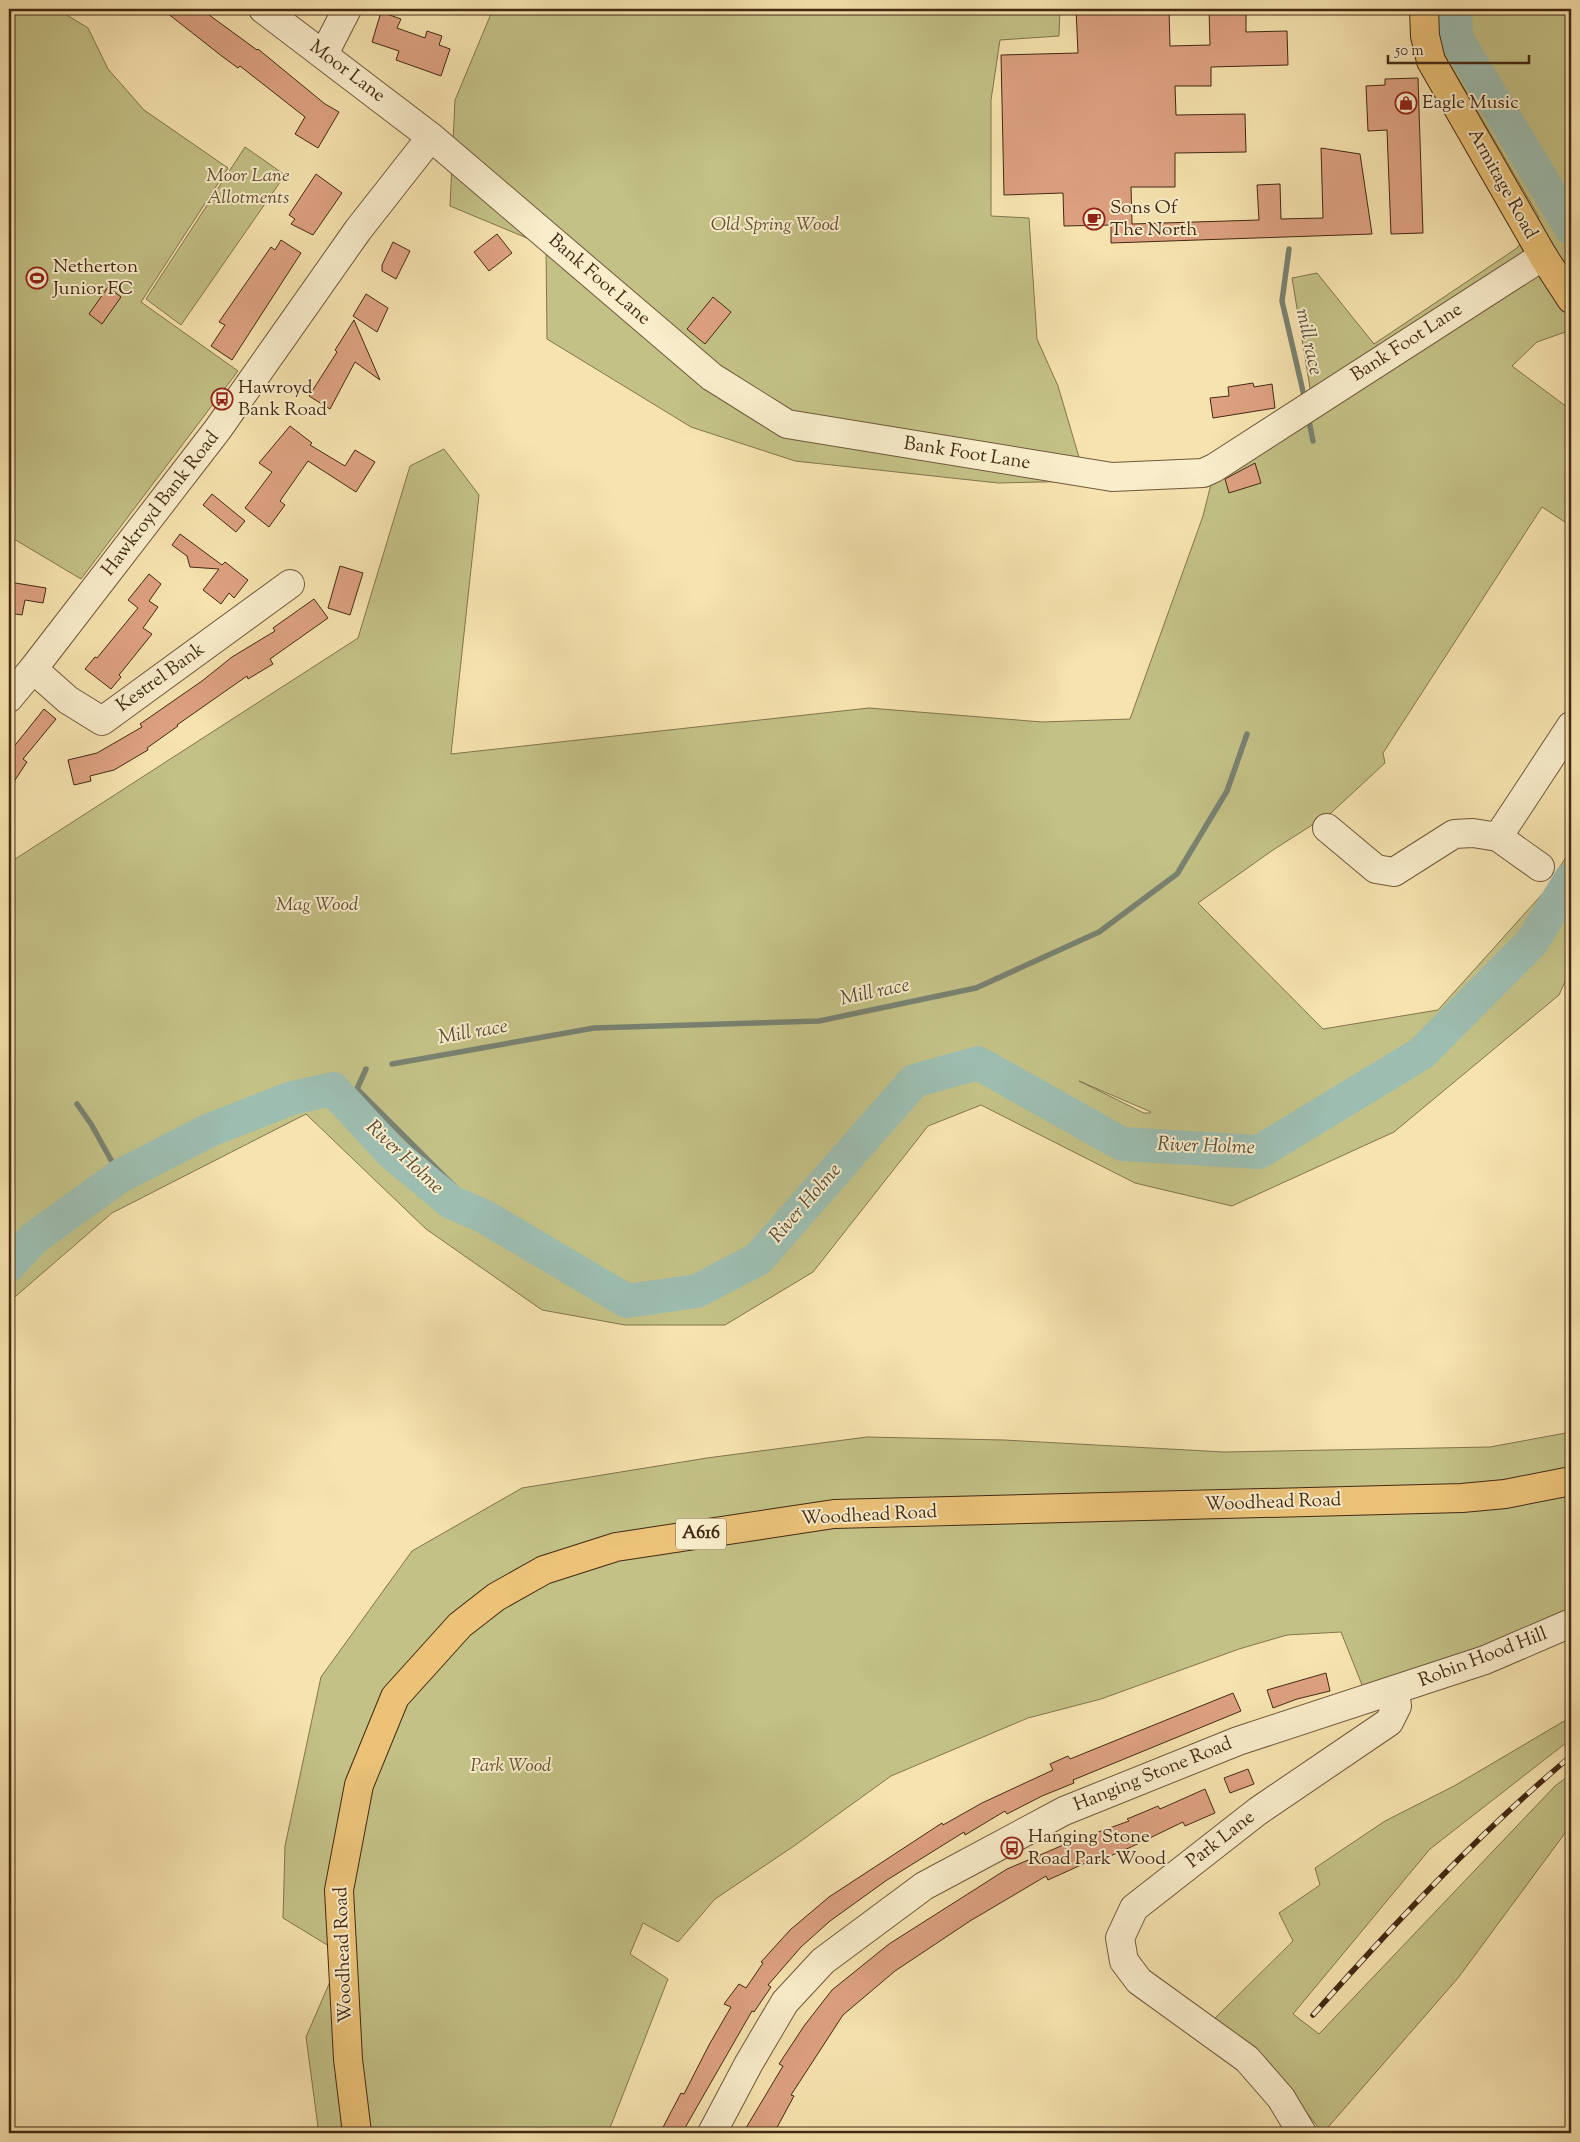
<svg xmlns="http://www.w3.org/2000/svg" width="1580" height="2142" viewBox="0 0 1580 2142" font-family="'Sorts Mill Goudy',serif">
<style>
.green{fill:#c3c186;stroke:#83754c;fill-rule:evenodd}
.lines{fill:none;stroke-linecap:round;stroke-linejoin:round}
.stream{stroke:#798271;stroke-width:5.5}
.river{stroke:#9dbdb0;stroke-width:34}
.building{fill:#dda181;stroke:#432913}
.minor-casing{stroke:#70583a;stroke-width:30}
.major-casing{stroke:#432913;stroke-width:30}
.minor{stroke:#f9edcb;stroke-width:28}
.major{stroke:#ebc278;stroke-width:28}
.rail-casing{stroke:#432913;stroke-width:5.5}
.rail{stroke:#f9edcb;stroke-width:4;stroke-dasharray:11;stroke-linecap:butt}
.labels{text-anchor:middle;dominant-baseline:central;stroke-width:4;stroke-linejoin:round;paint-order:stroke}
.shield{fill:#f9edcb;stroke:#7a644a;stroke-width:1}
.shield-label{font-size:18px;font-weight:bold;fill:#432913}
.street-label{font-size:19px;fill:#432913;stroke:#f9edcb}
.poi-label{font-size:19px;fill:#432913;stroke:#f9edcb;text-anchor:start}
.park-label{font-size:19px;font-style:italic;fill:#634f30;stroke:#f9edcb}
.water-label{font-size:20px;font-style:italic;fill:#5a4e3a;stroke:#f9edcb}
</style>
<rect width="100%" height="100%" fill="#f6e3af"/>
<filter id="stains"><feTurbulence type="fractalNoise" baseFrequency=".004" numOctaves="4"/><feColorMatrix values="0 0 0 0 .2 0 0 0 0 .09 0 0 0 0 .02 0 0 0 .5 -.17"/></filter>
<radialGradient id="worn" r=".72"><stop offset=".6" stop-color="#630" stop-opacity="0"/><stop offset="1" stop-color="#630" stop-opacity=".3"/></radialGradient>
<!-- green -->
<g class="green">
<polygon points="18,9 57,9 88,28 108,69 144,110 228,168 141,302 238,371 81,579 9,536 9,20"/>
<polygon points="493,9 1060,9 1059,36 1000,40 991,100 991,216 1029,218 1037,339 1058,386 1086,481 998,483 795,461 691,427 547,339 546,246 450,206 455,100"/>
<path d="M1442,9H1571V330L1537,342L1512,366L1571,410V526L1542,507L1383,753L1385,763L1331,813L1273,850L1198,903L1323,1029L1438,1010L1545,891L1571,849V969L1559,995L1394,1132L1232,1206L1135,1183L981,1105L928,1126L813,1272L725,1325H625L542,1310L426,1229L306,1114L112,1213L9,1302V863L358,638L410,466L444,449L479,495L451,754L869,708L1042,722L1130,719L1203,516L1211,484L1311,394L1292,278L1317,273L1374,344L1517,248L1539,217L1444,54ZM1079,1081L1151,1112L1150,1113H1144Z"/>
<polygon points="245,147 285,175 181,325 146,299"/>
<polygon points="1571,1432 1571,1630 1370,1705 1341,1632 1287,1635 1239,1649 1101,1699 1028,1718 891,1776 794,1846 715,1899 678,1942 643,1923 630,1954 668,1979 608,2133 317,2133 318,2127 306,2037 342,1954 283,1918 285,1846 321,1677 412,1551 522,1488 707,1458 867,1437 1004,1440 1224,1452 1490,1447"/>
<polygon points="1571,1717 1571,1739 1430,1849 1293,2014 1319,2034 1555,1786 1571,1774 1571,1825 1458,1978 1323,2133 1258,2052 1209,2024 1293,1941 1279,1913 1320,1885 1315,1868 1385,1821 1454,1786"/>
</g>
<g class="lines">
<!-- stream -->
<g class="stream">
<polyline points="1289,249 1282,301 1305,400"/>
<polyline points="1308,416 1313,441"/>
<polyline points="392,1064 594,1028 819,1021 976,988 1099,932 1177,874 1227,791 1247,734"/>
<polyline points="366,1069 357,1089 485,1217"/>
<polyline points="77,1104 91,1124 120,1176"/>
</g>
<!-- river -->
<g class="river">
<polyline points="1455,9 1456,38 1571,228"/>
<polyline points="9,1265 34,1238 120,1176 212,1129 292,1098 333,1089 392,1153 451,1202 485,1217 627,1301 697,1291 758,1259 914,1081 978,1063 1122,1144 1259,1152 1422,1053 1532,942 1571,879"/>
</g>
</g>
<!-- building -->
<g class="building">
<polygon points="162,9 201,9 257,50 258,49 325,104 339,112 318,148 295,134 305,117 240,66 238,68 223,57"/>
<polygon points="1076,9 1169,9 1170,46 1210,45 1209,9 1246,9 1246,32 1287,31 1288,65 1211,67 1211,86 1175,86 1176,115 1245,114 1246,152 1175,153 1175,187 1131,187 1132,224 1259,220 1257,185 1280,184 1281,219 1323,218 1321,148 1360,154 1372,234 1111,243 1111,225 1064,226 1063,193 1004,195 1001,55 1078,53"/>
<polygon points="381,12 401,19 397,28 425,38 427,31 442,36 439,45 450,49 441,76 396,60 399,51 372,42"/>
<polygon points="1418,78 1423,233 1391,234 1387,130 1368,131 1366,86 1385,85 1385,79"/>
<polygon points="316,174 342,193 313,235 291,224 295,219 289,215"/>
<polygon points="497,234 512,253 489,271 474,252"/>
<polygon points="281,240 301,253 232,360 211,346 225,325 219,322 271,247 275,250"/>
<polygon points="393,242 410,251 396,279 382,271 382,265"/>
<polygon points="108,287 121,297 102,324 89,314"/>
<polygon points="366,294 388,308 377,332 353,316"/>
<polygon points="713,297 731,312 705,344 687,329"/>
<polygon points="354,320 380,380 355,362 330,409 309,396 337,352 335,350"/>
<polygon points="1253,383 1254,387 1272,384 1275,408 1213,418 1210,398 1229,396 1228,387"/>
<polygon points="290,426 312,443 310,445 345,466 355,450 375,462 356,492 308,461 280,501 285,505 269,527 245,508 272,472 259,463"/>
<polygon points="1255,463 1261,483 1229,493 1225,479"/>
<polygon points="212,494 245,521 236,532 203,505"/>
<polygon points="180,534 222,565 225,562 248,580 234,598 229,593 221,604 203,590 219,569 190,567 187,556 172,545"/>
<polygon points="340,566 363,573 350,615 328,608"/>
<polygon points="149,574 161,584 149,601 158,607 143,628 152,634 119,675 121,677 111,689 85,669 95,657 97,658 138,608 128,600"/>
<polygon points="9,582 46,588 43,603 25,600 22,615 9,613"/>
<polygon points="314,599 328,618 270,659 273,664 248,679 247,676 177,725 178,726 147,748 148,750 114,770 90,776 91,781 74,785 68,760 97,753 142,727 140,724 202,681 232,657 275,631 273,628"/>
<polygon points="44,709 56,719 23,759 27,762 9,789 9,747 12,749"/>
<polygon points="1326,1673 1330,1691 1297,1699 1273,1708 1267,1690"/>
<polygon points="1233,1693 1241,1711 1073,1780 1074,1783 1042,1796 1007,1814 1005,1811 965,1835 964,1832 887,1880 830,1921 801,1947 768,1985 771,1987 754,2012 752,2011 682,2133 660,2133 681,2093 684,2094 709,2045 731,2007 724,2004 739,1984 746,1988 763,1963 761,1962 790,1930 829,1897 942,1823 943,1825 982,1803 1053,1770 1050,1764 1068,1756 1070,1759"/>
<polygon points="1248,1769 1254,1784 1230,1793 1224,1778"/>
<polygon points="1205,1789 1215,1813 1185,1826 1183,1822 1131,1847 1094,1863 1092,1860 1048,1880 1046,1876 970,1921 895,1971 843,2015 791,2095 794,2096 774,2133 743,2133 783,2066 779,2064 804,2026 832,1990 889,1944 1007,1869 1068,1843 1129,1821 1127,1819 1144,1812 1158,1806 1160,1809"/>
</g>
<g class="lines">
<!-- minor casing -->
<g class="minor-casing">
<g id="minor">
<polyline points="263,9 431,137 712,377 787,424 1112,477 1203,473 1214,468 1543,256"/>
<polyline points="324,54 347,9"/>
<polyline points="33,669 68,700 102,721 290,584"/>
<polyline points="9,698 33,669 218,429 358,230 431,137"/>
<polyline points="1327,828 1376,869 1394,872 1454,834 1473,833 1498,837 1571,726"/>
<polyline points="1498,837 1540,867"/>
<polyline points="712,2133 749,2063 785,2002 823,1961 924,1886 1064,1811 1238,1741 1485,1660 1571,1623"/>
<polyline points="1302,2133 1281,2098 1247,2059 1139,1981 1124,1961 1120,1938 1134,1908 1258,1811 1389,1722 1397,1706 1395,1691"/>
</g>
</g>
<!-- major casing -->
<g class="major-casing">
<g id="major">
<polyline points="1424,9 1425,36 1431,61 1543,256 1571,299"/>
<polyline points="357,2133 348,2059 339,1890 359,1785 395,1697 460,1625 496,1597 544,1570 616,1547 834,1514 1462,1498 1505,1494 1571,1481"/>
</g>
</g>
<!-- minor -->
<use href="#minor" class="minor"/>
<!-- major -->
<use href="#major" class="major"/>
<!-- rail casing -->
<g class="rail-casing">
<path id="rail" d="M1313,2015C1395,1923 1476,1836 1571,1756"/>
</g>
<!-- rail -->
<use href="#rail" class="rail"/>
</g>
<!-- icons -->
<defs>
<g id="shop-ring" transform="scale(1.125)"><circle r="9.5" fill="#f9edcb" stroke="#8f2418" stroke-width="1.5"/><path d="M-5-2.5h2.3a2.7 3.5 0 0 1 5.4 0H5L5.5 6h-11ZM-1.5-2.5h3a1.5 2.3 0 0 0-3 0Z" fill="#8f2418"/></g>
<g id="cafe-ring" transform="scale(1.125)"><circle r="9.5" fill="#f9edcb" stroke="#8f2418" stroke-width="1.5"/><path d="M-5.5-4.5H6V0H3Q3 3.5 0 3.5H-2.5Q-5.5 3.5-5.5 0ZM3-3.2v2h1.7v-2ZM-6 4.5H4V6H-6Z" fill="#8f2418"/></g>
<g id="stadium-ring" transform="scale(1.125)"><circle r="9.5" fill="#f9edcb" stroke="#8f2418" stroke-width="1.5"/><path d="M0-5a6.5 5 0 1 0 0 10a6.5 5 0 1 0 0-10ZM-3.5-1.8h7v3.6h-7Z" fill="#8f2418"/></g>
<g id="bus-ring" transform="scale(1.125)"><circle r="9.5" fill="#f9edcb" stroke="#8f2418" stroke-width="1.5"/><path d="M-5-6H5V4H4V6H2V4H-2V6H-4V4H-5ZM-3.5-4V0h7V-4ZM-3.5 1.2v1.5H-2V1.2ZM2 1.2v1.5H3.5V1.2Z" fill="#8f2418"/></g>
</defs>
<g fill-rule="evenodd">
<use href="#shop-ring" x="1406" y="103"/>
<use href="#cafe-ring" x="1094" y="219"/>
<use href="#stadium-ring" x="37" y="278"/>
<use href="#bus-ring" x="222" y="399"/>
<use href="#bus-ring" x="1012" y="1848"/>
</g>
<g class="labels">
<!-- shield labels -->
<rect class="shield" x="676" y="1518.5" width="50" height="31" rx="4"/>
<g class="shield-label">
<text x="701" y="1534">A616</text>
</g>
<!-- street labels -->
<g class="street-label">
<text transform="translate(347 72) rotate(37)">Moor Lane</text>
<text transform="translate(1502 184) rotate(61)">Armitage Road</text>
<text transform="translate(599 280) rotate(41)">Bank Foot Lane</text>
<text transform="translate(1407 343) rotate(-33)">Bank Foot Lane</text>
<text transform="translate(967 454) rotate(9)">Bank Foot Lane</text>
<text transform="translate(161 504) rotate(-52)">Hawkroyd Bank Road</text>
<text transform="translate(161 678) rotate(-36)">Kestrel Bank</text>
<text transform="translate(1273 1503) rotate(-2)">Woodhead Road</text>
<text transform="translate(869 1516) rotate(-3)">Woodhead Road</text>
<text transform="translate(1483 1658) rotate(-21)">Robin Hood Hill</text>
<text transform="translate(1153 1775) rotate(-22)">Hanging Stone Road</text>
<text transform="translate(1221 1840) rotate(-38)">Park Lane</text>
<text transform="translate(344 1955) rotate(-92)">Woodhead Road</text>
</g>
<!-- poi labels -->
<g class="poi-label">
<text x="1422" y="103">Eagle Music</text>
<text x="1110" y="208">Sons Of<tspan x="1110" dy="22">The North</tspan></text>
<text x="53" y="267">Netherton<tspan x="53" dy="22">Junior FC</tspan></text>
<text x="238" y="388">Hawroyd<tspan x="238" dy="22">Bank Road</tspan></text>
<text x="1028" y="1837">Hanging Stone<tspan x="1028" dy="22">Road Park Wood</tspan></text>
</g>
<!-- park labels -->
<g class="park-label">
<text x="248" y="176">Moor Lane<tspan x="248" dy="22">Allotments</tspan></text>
<text x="775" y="225">Old Spring Wood</text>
<text x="317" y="905">Mag Wood</text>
<text x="511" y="1766">Park Wood</text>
</g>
<!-- water labels -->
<g class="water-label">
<text transform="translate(1308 342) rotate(78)">mill race</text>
<text transform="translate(875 993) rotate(-12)">Mill race</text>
<text transform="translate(473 1033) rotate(-10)">Mill race</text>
<text transform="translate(1206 1147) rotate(2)">River Holme</text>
<text transform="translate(404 1158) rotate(43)">River Holme</text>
<text transform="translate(806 1204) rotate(-49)">River Holme</text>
</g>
</g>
<!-- margin -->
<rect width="1580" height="2142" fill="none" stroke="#f6e3af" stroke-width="30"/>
<rect x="10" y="10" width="1560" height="2122" fill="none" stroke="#432913" stroke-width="2.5"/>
<rect x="15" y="15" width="1550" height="2112" fill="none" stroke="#432913"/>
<!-- scale -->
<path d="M1388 55v8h141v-8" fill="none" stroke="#432913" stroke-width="2.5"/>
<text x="1395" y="55" font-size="15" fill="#432913" stroke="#f9edcb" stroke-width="4" paint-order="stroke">50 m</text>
<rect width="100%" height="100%" filter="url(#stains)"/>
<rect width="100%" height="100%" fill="url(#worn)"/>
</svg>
